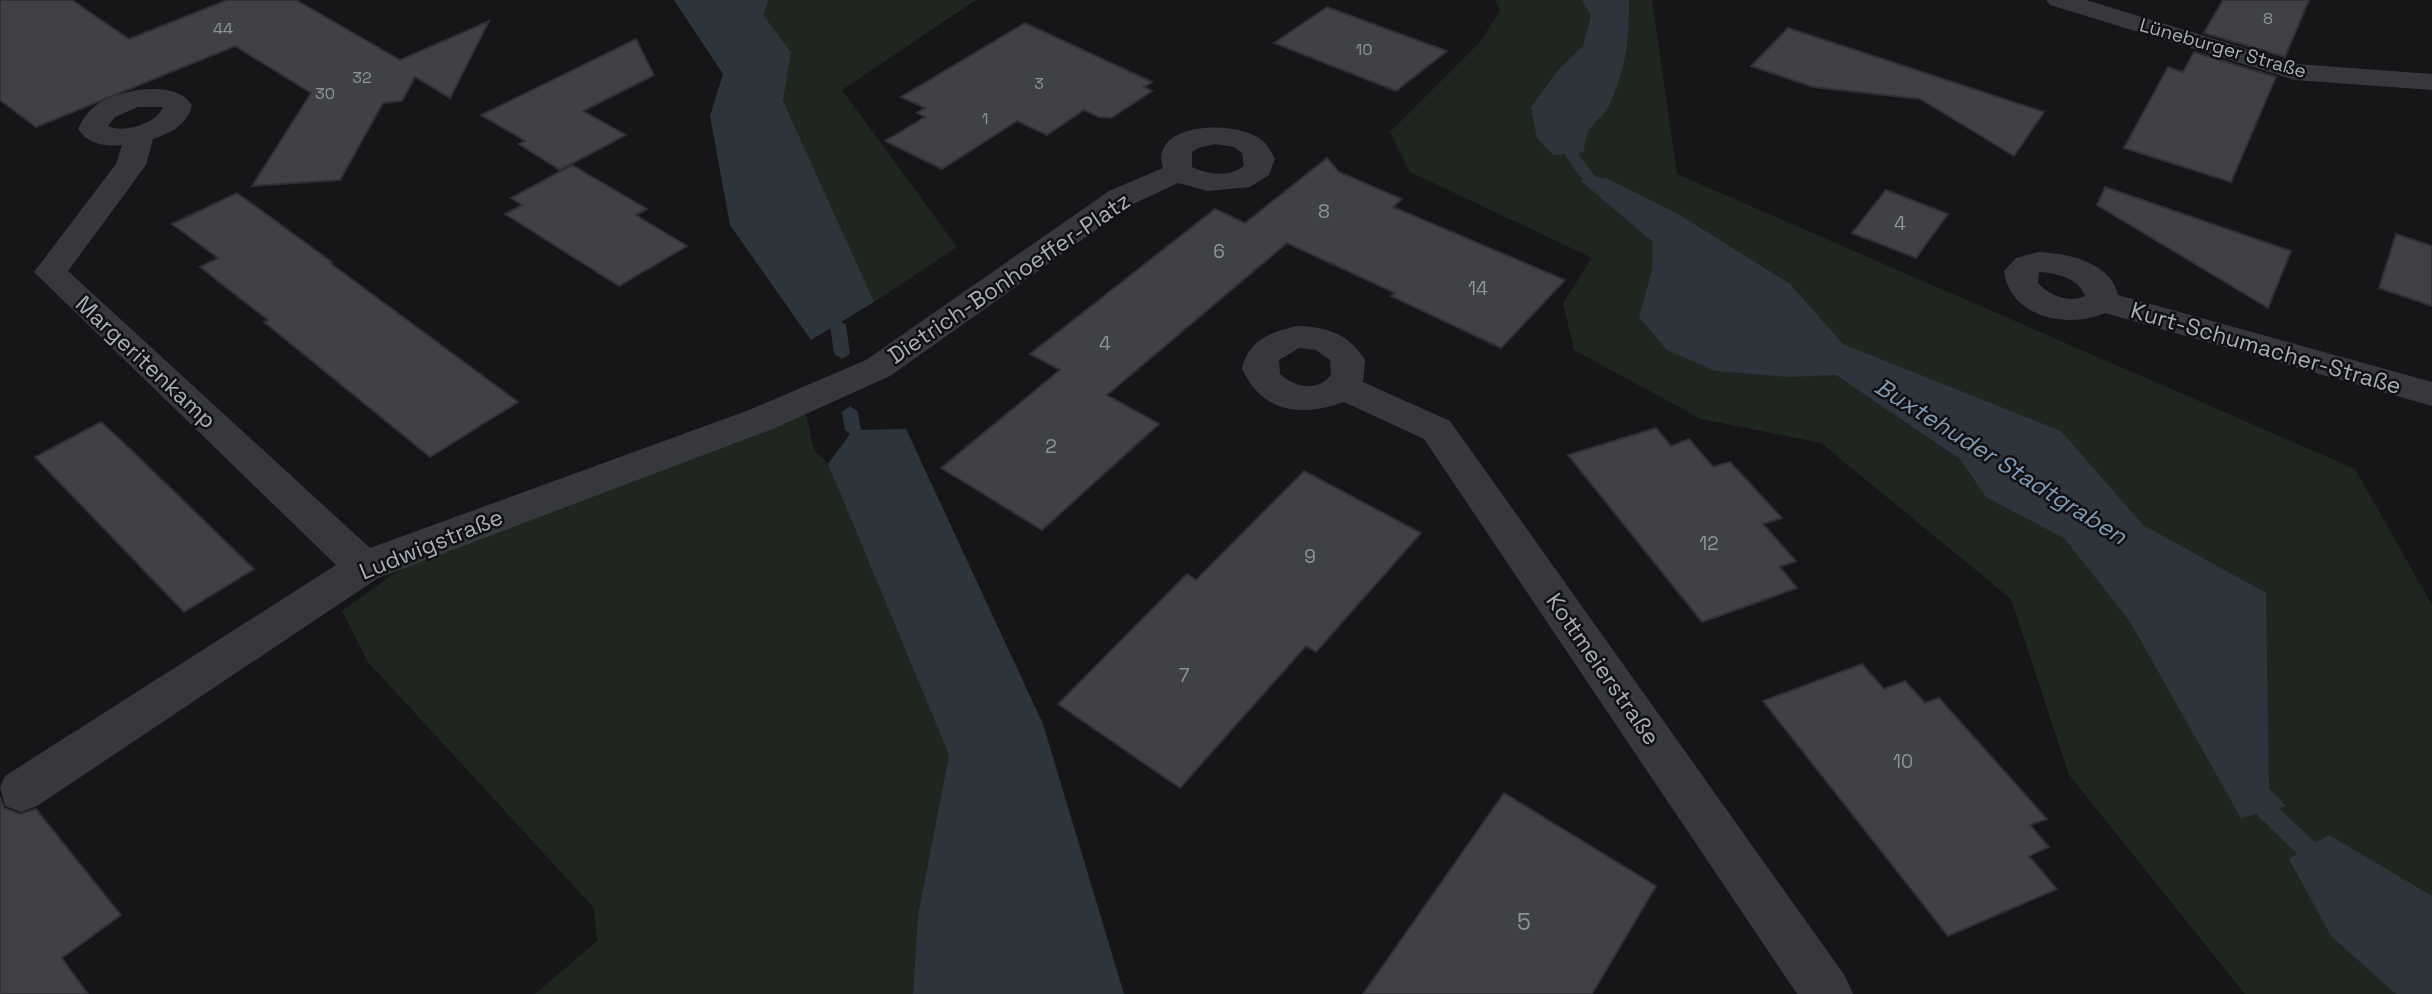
<svg xmlns="http://www.w3.org/2000/svg" width="2432" height="994" viewBox="0 0 2432 994" font-family="'Space Grotesk',sans-serif">
<style>
.green{fill:#1e261f}
.water{fill:#2c353c}
.lines{fill:none;stroke-linecap:round;stroke-linejoin:round}
.stream{fill:#2c353c;fill-rule:evenodd}
.building{fill:#404145;stroke:#303034;stroke-width:2}
.street{fill:#37383d;fill-rule:evenodd}
.labels{text-anchor:middle;dominant-baseline:central;stroke-width:5;stroke-linejoin:round;paint-order:stroke}
.far-number-label{font-size:16px;fill:#8e929b}
.far-street-label{font-size:19px;fill:#a8adb8;stroke:#111113}
.number-label{font-size:19px;fill:#8e929b}
.street-label{font-size:23px;fill:#a8adb8;stroke:#111113}
.near-number-label{font-size:23px;fill:#8e929b}
.water-label{font-size:24px;font-style:italic;fill:#7f9bb3;stroke:#111113}
</style>
<rect width="100%" height="100%" fill="#161618"/>
<!-- green -->
<g class="green">
<polygon points="768,0 976,0 842,90 957,247 874,302 824,208 783,101 791,52 764,16"/>
<polygon points="1495,0 1652,0 1677,174 2355,469 2432,605 2432,994 2245,994 2069,775 2011,599 1821,443 1701,419 1574,350 1563,303 1592,258 1410,172 1390,132 1479,43 1500,11"/>
<polygon points="806,414 814,450 828,464 949,755 918,915 913,994 535,994 597,941 594,908 368,662 342,611 414,559"/>
</g>
<!-- water -->
<g class="water">
<polygon points="674,0 768,0 764,16 791,52 783,101 874,302 811,340 730,225 710,116 723,74"/>
<path d="M1582,0H1629C1629,39 1627,65 1611,101C1601,125 1586,119 1584,152L1553,155L1537,138L1531,107L1559,69L1583,46L1591,16Z"/>
<polygon points="1589,178 1606,178 1680,215 1790,284 1843,344 2061,431 2143,525 2266,593 2269,788 2286,806 2241,818 2129,620 2064,538 1986,497 1960,459 1836,375 1788,377 1715,371 1667,350 1639,317 1652,270 1653,242 1580,180"/>
<polygon points="906,429 1043,724 1124,994 913,994 918,915 949,755 828,464 853,430"/>
<polygon points="2329,835 2432,896 2432,994 2396,994 2331,936 2289,859"/>
</g>
<g class="lines">
<!-- stream -->
<g class="stream">
<path d="M1577,129L1584,133L1579,155L1594,175L1612,188V194C1592,198 1575,169 1565,155L1570,133Z"/>
<polygon points="838,320 846,325 850,354 842,359 834,354 830,325"/>
<polygon points="850,406 858,412 861,430 853,436 845,430 842,412"/>
<polygon points="2251,782 2258,784 2272,802 2330,856 2333,863 2330,870 2322,873 2314,870 2258,816 2241,791 2244,784"/>
</g>
</g>
<!-- building -->
<g class="building">
<polygon points="0,0 72,0 129,39 227,0 296,0 400,60 489,21 450,98 415,77 402,101 383,103 340,180 252,186 311,93 235,46 36,127 0,100"/>
<polygon points="2223,0 2309,0 2285,57 2204,33"/>
<polygon points="1327,7 1447,51 1396,91 1274,43"/>
<polygon points="1025,23 1152,82 1144,87 1152,91 1111,118 1099,117 1084,110 1047,135 1017,121 942,169 885,141 925,117 917,113 925,108 901,97"/>
<polygon points="1788,28 1895,63 2044,112 2014,156 1920,99 1813,87 1751,66"/>
<polygon points="636,39 654,75 583,111 626,135 560,170 519,144 525,141 481,115"/>
<polygon points="2194,52 2276,77 2231,182 2124,148 2168,67 2183,72"/>
<polygon points="1327,158 1339,172 1402,199 1393,207 1565,280 1501,348 1391,296 1395,293 1287,243 1107,395 1159,424 1042,530 941,468 1060,370 1030,354 1215,209 1245,223"/>
<polygon points="572,165 647,209 636,215 687,246 619,286 505,214 522,205 511,198"/>
<polygon points="2105,187 2291,251 2268,308 2097,205"/>
<polygon points="1886,190 1948,214 1916,258 1852,233"/>
<polygon points="237,193 332,262 330,263 518,402 430,457 264,322 268,320 200,267 218,258 172,224"/>
<polygon points="2396,234 2432,246 2432,306 2379,288"/>
<polygon points="101,422 125,444 254,569 184,612 35,457"/>
<polygon points="1656,428 1671,446 1689,439 1713,467 1730,462 1782,518 1763,524 1796,561 1780,567 1797,588 1702,622 1568,455"/>
<polygon points="1304,471 1421,533 1316,652 1306,646 1180,788 1058,704 1187,574 1196,580"/>
<polygon points="1862,664 1884,689 1905,681 1925,703 1939,698 2047,819 2030,825 2049,847 2029,856 2057,889 1948,936 1763,701"/>
<polygon points="1504,793 1656,886 1592,994 1363,994"/>
<polygon points="0,797 4,808 20,814 36,809 121,915 62,958 88,994 0,994"/>
</g>
<g class="lines">
<!-- street -->
<g class="street">
<polygon points="2046,0 2086,0 2297,64 2432,74 2432,90 2295,80 2050,5"/>
<path d="M138,90C158,88 180,88 192,105C187,125 171,133 153,139L146,165L68,271L370,548L749,410L866,360L1109,191L1163,168C1148,121 1239,119 1263,141C1268,145 1272,153 1275,159L1269,175L1250,187L1208,191L1178,183L1131,205L890,376L775,428L378,578L37,806L21,812L5,806L0,787L5,776L336,565L34,272L116,164L122,145C105,147 88,144 78,129C90,102 111,95 138,90ZM138,107H163C158,123 123,134 108,126L115,117ZM1215,144L1234,147L1242,153L1244,166C1230,177 1208,175 1192,167V152L1198,148Z"/>
<path d="M2038,252C2067,253 2111,262 2118,295L2432,382V406L2105,313C2068,329 2010,318 2004,271L2016,258ZM2039,272C2056,273 2079,278 2085,296C2069,304 2049,295 2038,283Z"/>
<path d="M1296,326C1326,326 1349,334 1365,360L1363,382L1450,421L1845,976L1853,994H1797L1424,439L1344,402C1302,417 1263,414 1242,369C1248,340 1270,333 1296,326ZM1299,348L1316,350L1330,360L1331,375C1316,393 1295,387 1280,374L1279,360Z"/>
</g>
</g>
<g class="labels">
<!-- far-number labels -->
<g class="far-number-label">
<text x="2268" y="18">8</text>
<text x="223" y="28">44</text>
<text x="1364" y="49">10</text>
<text x="362" y="77">32</text>
<text x="1039" y="83">3</text>
<text x="325" y="93">30</text>
<text x="985" y="118">1</text>
</g>
<!-- far-street labels -->
<g class="far-street-label">
<text transform="translate(2223 48) rotate(16)">Lüneburger Straße</text>
</g>
<!-- number labels -->
<g class="number-label">
<text x="1324" y="211">8</text>
<text x="1900" y="223">4</text>
<text x="1219" y="251">6</text>
<text x="1478" y="288">14</text>
<text x="1105" y="343">4</text>
<text x="1051" y="446">2</text>
<text x="1709" y="543">12</text>
<text x="1310" y="556">9</text>
<text x="1184" y="675">7</text>
<text x="1903" y="761">10</text>
</g>
<!-- street labels -->
<g class="street-label">
<text transform="translate(1009 278) rotate(-34)">Dietrich-Bonhoeffer-Platz</text>
<text transform="translate(2266 348) rotate(16)">Kurt-Schumacher-Straße</text>
<text transform="translate(146 362) rotate(43)">Margeritenkamp</text>
<text transform="translate(431 544) rotate(-22)">Ludwigstraße</text>
<text transform="translate(1603 669) rotate(55)">Kottmeierstraße</text>
</g>
<!-- near-number labels -->
<g class="near-number-label">
<text x="1524" y="922">5</text>
</g>
<!-- water labels -->
<g class="water-label">
<text transform="translate(2001 461) rotate(32)">Buxtehuder Stadtgraben</text>
</g>
</g>
</svg>
